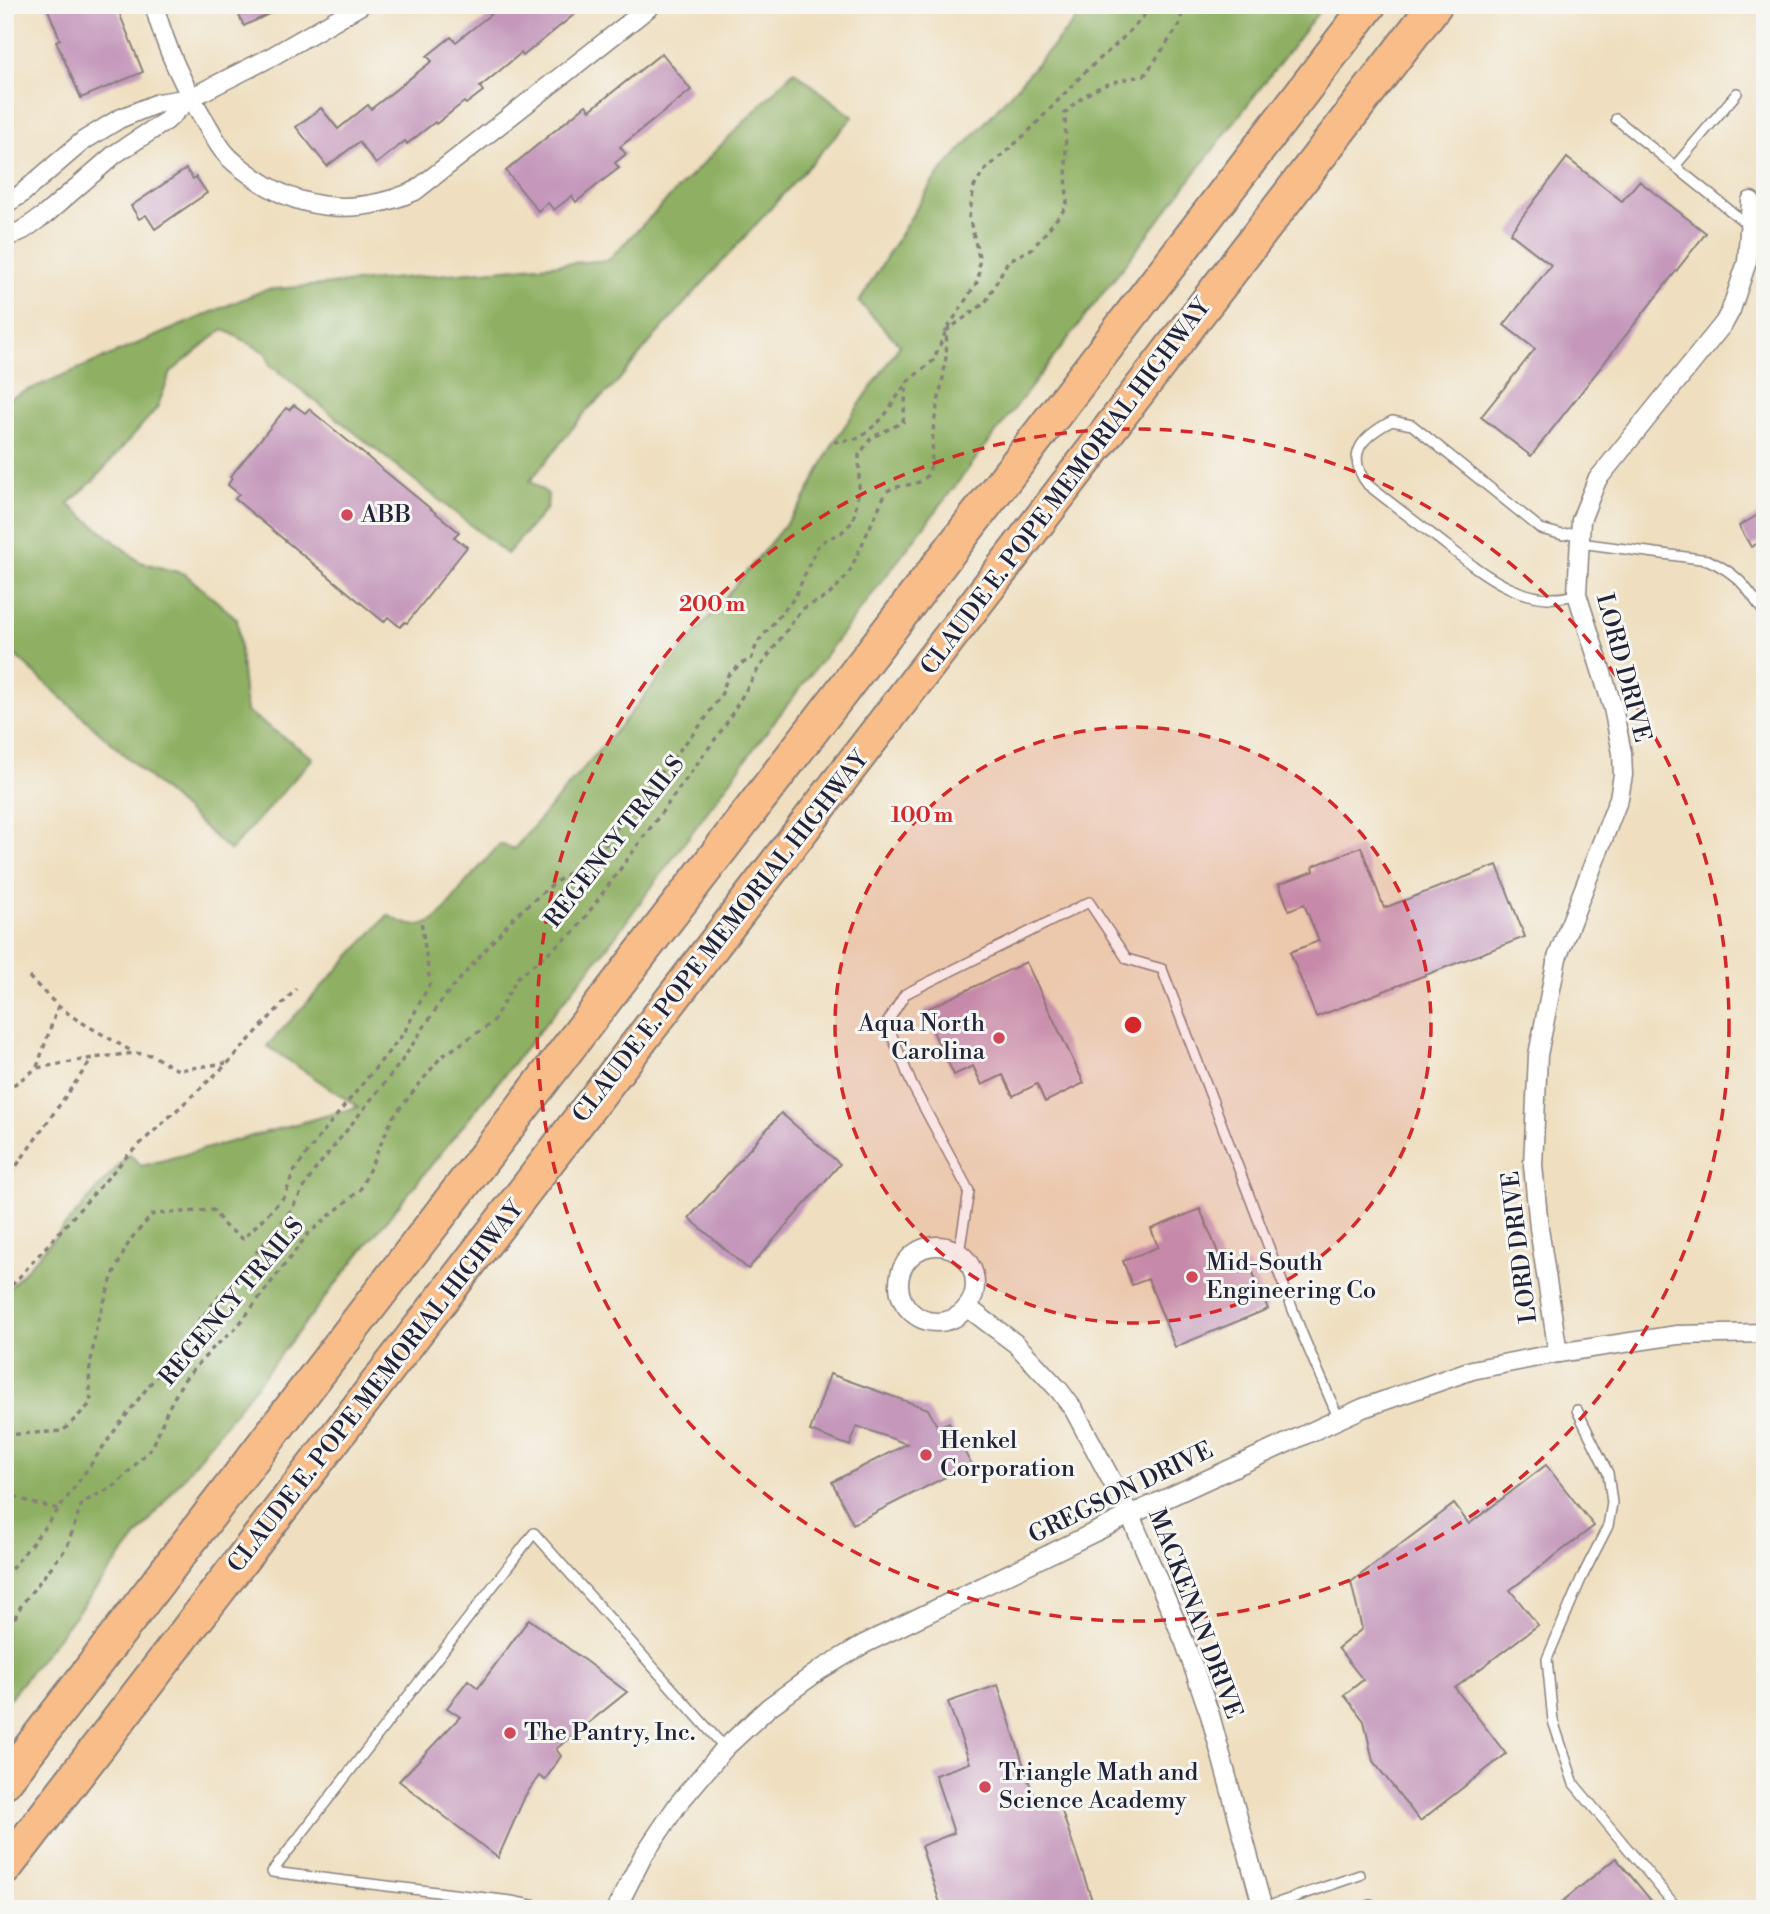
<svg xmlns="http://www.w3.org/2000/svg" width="1770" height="1914" viewBox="0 0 1770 1914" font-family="'Libre Bodoni',serif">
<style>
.forest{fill:#8fb063;stroke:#58694f;stroke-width:2}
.building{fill:#c497bb}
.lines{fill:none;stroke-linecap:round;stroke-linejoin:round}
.service-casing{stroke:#88807e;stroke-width:12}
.minor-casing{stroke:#88807e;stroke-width:21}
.motorway-casing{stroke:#88807e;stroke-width:37}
.path{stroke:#88807e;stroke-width:3.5;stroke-dasharray:5 5;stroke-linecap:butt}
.service{stroke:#fff;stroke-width:9}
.minor{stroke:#fff;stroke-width:18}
.motorway{stroke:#f8bd89;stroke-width:33}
.ring{fill:none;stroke:#d62828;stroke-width:3.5;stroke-dasharray:12 9}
.poi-dot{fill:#d1495b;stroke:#f6f6f2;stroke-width:2.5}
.labels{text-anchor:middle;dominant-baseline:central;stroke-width:6;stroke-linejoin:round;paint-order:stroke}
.street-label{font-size:24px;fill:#22223b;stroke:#f6f6f2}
.poi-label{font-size:24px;fill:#22223b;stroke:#f6f6f2;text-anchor:start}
.centre{fill:#d62828;stroke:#f6f6f2;stroke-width:3.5}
.ring-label{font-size:21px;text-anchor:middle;font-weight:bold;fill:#d62828;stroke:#f6f6f2;stroke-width:6;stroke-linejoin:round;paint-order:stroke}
</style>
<rect width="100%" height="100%" fill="#f6f6f2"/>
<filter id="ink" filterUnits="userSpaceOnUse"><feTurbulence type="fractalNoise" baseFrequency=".0143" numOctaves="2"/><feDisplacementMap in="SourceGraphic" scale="14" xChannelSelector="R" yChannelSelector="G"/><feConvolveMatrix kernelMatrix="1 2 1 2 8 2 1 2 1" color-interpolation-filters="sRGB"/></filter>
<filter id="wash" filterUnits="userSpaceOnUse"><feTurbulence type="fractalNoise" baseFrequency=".00686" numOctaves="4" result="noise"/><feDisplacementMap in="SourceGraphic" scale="28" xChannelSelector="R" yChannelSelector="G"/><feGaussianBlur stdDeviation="1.57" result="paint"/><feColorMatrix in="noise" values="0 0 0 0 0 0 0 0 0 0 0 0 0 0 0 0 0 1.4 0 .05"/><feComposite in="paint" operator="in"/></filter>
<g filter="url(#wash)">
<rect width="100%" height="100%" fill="#efdfc0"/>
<!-- forest -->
<g class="forest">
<path d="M1089,5H1324L758,743L608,946L365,1247L5,1704V1293L129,1154L142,1166L358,1107L267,1046L388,915C428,940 440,917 463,886C475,872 488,858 500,844L514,849L620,726L802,504L834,442L900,345L859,302L933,181Z"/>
<polygon points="794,71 853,117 656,335 614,386 587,410 530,481 548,494 547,508 507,554 270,365 266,353 223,329 171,372 157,408 94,480 68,504 140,562 185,574 237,619 246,711 313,758 230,851 5,646 5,400 264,290 608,260"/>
</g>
<g id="blocks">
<!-- building -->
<g class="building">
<polygon points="46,5 116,5 143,72 81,98 56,41 60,39"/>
<polygon points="234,5 287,5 244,26"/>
<polygon points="502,5 586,5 523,56 521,53 480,87 483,91 466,104 464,102 436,124 435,122 407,144 405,141 376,164 359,142 327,166 296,127 321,108 338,129 368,105 371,109 432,61 427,56 451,37 456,42"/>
<polygon points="662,53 691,90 620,147 626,154 615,163 619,168 606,178 576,202 572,196 554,210 548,203 538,211 506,171 586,105 590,110"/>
<polygon points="1567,158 1622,201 1639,181 1706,233 1531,456 1481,417 1535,349 1504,325 1551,265 1510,233"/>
<polygon points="186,169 193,179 196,177 207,193 155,229 146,215 139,219 131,206"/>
<polygon points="294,405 305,413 309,409 459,532 454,537 467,547 407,623 405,622 400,627 388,617 384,622 235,499 239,494 228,485 232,478 230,477 286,408 289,410"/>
<polygon points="1765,511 1765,539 1751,547 1739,526"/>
<polygon points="1361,847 1384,908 1497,865 1525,937 1316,1017 1290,952 1319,941 1304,904 1289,910 1279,884 1314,871 1313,866"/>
<polygon points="1026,962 1084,1083 1045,1102 1037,1084 1013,1096 1003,1075 982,1085 973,1066 954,1075 923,1011"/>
<polygon points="781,1113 840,1164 748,1269 689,1218"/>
<polygon points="1200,1209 1226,1272 1249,1263 1268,1309 1175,1347 1148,1279 1132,1285 1123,1261 1158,1247 1151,1229"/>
<polygon points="830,1374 928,1409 938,1428 949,1422 971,1464 853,1524 832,1482 907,1444 857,1426 850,1446 810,1431"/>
<polygon points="1546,1465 1594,1526 1510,1590 1538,1625 1455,1688 1506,1754 1420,1821 1373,1761 1364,1721 1344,1695 1363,1680 1338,1648 1362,1629 1351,1582 1454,1504 1469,1524"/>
<polygon points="529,1619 627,1692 556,1749 561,1756 545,1780 539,1776 525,1796 498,1858 399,1781 460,1717 447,1708 468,1680 478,1688"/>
<polygon points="998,1685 1037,1807 1058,1800 1095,1909 942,1909 921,1846 954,1833 935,1775 970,1763 948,1702"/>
<polygon points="1616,1858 1658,1909 1553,1909"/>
</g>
</g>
</g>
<g filter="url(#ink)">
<use href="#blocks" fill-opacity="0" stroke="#88807e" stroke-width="2"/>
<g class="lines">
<!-- service casing -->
<g class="service-casing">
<g id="service">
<polyline points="1616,119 1748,225"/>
<polyline points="1675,166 1737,93"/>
<path d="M1580,543L1708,560C1740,575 1746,587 1765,614"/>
<path d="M1577,594C1524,612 1476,568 1437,538C1414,521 1391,503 1368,485C1344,454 1363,436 1392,421L1412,425L1541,529L1563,535L1581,531"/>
<polyline points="959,1253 969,1191 912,1085 887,1023 905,994 1089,902 1127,959 1162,969 1303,1336 1338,1417"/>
<polyline points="1577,1410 1608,1473 1612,1503 1608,1526 1581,1579 1547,1659 1553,1721 1574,1784 1678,1909"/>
<polyline points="1263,1908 1360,1875"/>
<polyline points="552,1909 511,1901 272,1872 534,1533 725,1748"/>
<polyline points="1360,1909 1371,1905"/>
</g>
</g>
<!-- minor casing -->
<g class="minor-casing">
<g id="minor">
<path d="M154,5C166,49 184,88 208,126C213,135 218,145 225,153C234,164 247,172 258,180C307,213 361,214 415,191L652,5"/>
<polyline points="5,204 20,195 83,141 119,119 158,103 190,98"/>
<polyline points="5,238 23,230 46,214 115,154 166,121 190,98 271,57 361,5"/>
<circle cx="937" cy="1284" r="38"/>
<polyline points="967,1307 1016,1344 1059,1390 1074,1410 1130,1515 1185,1643 1210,1715 1263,1909"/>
<polyline points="1558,1353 1539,1228 1533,1165 1538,1055 1557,958 1619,798 1623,775 1622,753 1613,708 1577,594 1581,520 1597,480 1724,323 1731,310 1747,262 1751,201"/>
<polyline points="616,1909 643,1856 678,1804 725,1748 769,1707 820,1670 864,1644 1130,1515 1363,1408 1472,1370 1558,1353 1677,1335 1765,1333"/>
</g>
</g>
<!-- motorway casing -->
<g class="motorway-casing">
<g id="motorway">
<polyline points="5,1781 1369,5"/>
<polyline points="5,1868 1435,5"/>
</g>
</g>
<!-- path -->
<g class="path">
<polyline points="834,442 860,438 883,418 907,382 933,361 946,331 979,279 979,257 969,217 974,187 983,172 1028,132 1085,72 1120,41 1143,17 1149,5"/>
<polyline points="29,977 58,1006 76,1019 133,1052"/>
<polyline points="37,1067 58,1006"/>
<polyline points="5,1091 37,1068 93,1058 135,1053 151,1055 178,1070 226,1063"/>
<polyline points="5,1182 92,1059"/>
<polyline points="5,1293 129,1154 228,1063 296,989"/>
<polyline points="5,1435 63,1431 91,1403 89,1374 97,1323 113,1275 130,1240 153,1214 213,1210 225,1226 243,1239 285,1196 293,1173 319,1137 404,1033 430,983 421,920"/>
<polyline points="5,1492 32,1503 59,1509"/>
<polyline points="5,1577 59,1509 118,1426 196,1324 287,1216 315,1170 401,1062 444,997 515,916 553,884 602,850 627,813 703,722 722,693 728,675 742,663 751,660 757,643 795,597 817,547 825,540 841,533 853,521 859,489 859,455 871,438 903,422 907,382"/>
<path d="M5,1636L22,1604L67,1547L82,1503L116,1485L153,1446L167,1411L183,1381L212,1349L237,1327L308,1234L360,1190L393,1117L441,1057L492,1023L518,977L575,931L724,727L757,671L802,609L828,596L848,575L886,492C898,483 918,487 926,477C935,466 931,438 934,424C939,392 949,363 946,331L985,303L1008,261L1033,248L1067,206L1065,113C1087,89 1112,80 1144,76L1179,26L1184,5"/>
</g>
<!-- service -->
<use href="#service" class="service"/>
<!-- minor -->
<use href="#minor" class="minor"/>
<!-- motorway -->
<use href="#motorway" class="motorway"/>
</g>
</g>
<!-- distance rings -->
<circle cx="1133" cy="1025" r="298" fill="#d62828" fill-opacity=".12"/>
<g class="ring">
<circle cx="1133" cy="1025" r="298"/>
<circle cx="1133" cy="1025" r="596"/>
</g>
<!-- markers -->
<g class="poi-dot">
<circle cx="347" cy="515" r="7"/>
<circle cx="999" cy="1038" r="7"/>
<circle cx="1192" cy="1277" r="7"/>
<circle cx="926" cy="1455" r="7"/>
<circle cx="510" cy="1733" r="7"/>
<circle cx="985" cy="1787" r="7"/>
</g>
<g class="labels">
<!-- street labels -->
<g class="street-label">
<text transform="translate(1066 487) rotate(-53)">CLAUDE E. POPE MEMORIAL HIGHWAY</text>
<text transform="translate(1623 668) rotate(75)">LORD DRIVE</text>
<text transform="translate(615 842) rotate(-52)">REGENCY TRAILS</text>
<text transform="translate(721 937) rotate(-52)">CLAUDE E. POPE MEMORIAL HIGHWAY</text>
<text transform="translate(1520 1247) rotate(-97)">LORD DRIVE</text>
<text transform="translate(232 1302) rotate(-50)">REGENCY TRAILS</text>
<text transform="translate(376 1387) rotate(-52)">CLAUDE E. POPE MEMORIAL HIGHWAY</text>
<text transform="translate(1121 1493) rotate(-26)">GREGSON DRIVE</text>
<text transform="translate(1195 1614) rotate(69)">MACKENAN DRIVE</text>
</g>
<!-- poi labels -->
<g class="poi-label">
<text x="361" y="515">ABB</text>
<text x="985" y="1024" text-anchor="end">Aqua North<tspan x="985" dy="28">Carolina</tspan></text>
<text x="1206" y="1263">Mid-South<tspan x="1206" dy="28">Engineering Co</tspan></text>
<text x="940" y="1441">Henkel<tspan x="940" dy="28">Corporation</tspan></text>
<text x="524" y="1733">The Pantry, Inc.</text>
<text x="999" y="1773">Triangle Math and<tspan x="999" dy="28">Science Academy</tspan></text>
</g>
</g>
<circle cx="1133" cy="1025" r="10" class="centre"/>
<g class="ring-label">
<text x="712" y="611">200 m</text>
<text x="922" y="822">100 m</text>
</g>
<!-- margin -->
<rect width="1770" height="1914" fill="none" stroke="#f6f6f2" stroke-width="28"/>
</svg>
